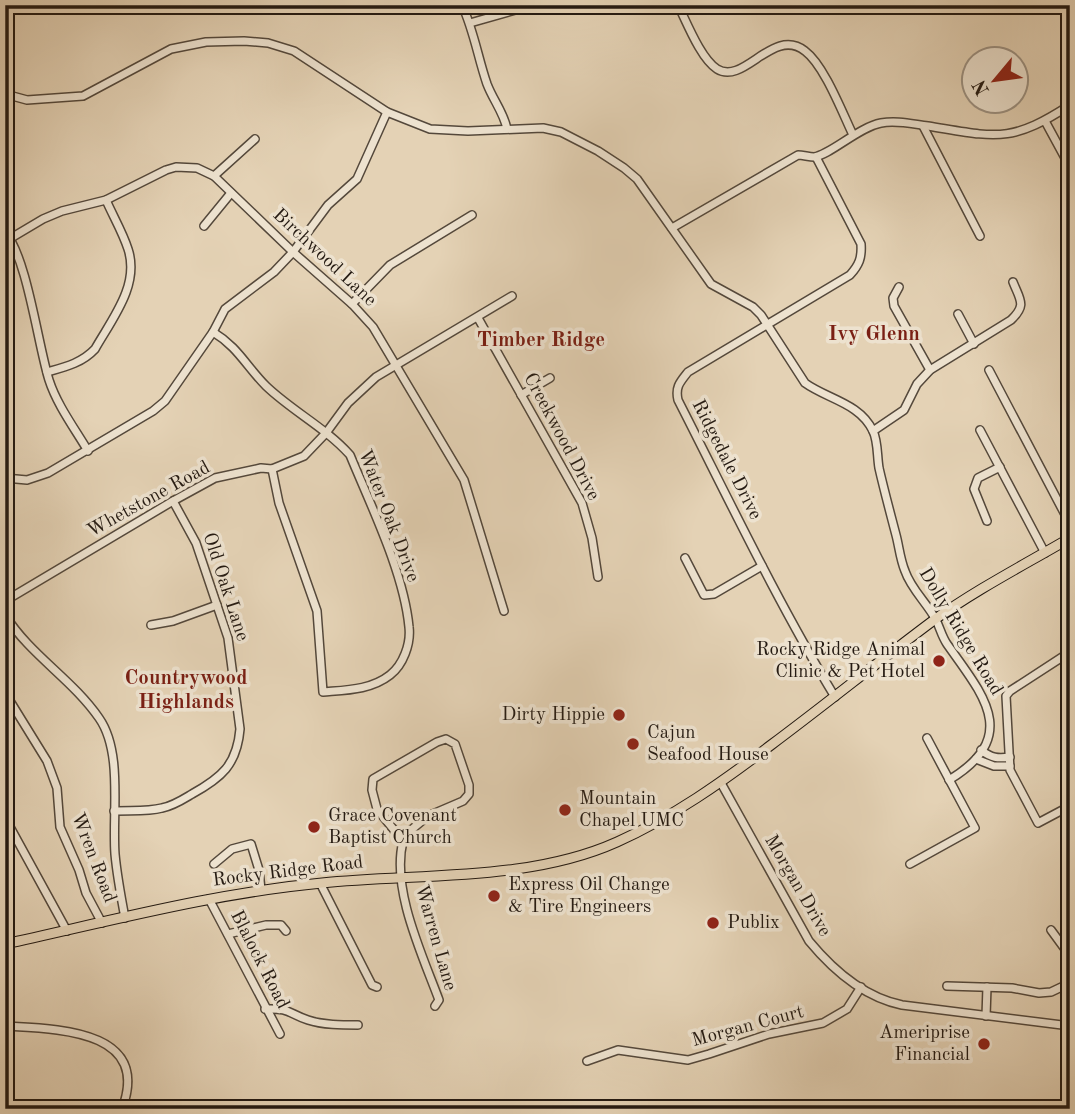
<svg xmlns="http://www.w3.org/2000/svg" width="1075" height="1114" viewBox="0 0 1075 1114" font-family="'Old Standard TT',serif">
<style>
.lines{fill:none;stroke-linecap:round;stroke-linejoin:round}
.minor-casing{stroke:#54483b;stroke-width:10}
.major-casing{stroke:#241a12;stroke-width:11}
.minor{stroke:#ede2cf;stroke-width:7}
.major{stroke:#e4d2b5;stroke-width:9}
.poi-dot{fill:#8f2418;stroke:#ede2cf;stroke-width:2.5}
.labels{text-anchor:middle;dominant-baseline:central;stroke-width:7;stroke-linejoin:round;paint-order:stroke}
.street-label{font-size:19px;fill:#241a12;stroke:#ede2cf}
.poi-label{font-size:19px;fill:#241a12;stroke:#ede2cf;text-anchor:start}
.neighbourhood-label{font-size:21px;font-weight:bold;fill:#7a1f14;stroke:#ede2cf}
</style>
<rect width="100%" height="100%" fill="#e4d2b5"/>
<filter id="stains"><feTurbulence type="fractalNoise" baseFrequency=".00286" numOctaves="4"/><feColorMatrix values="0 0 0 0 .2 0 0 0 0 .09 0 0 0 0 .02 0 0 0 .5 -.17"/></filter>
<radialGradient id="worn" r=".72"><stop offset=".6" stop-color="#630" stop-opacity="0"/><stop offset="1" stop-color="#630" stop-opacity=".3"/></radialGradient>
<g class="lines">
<!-- minor casing -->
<g class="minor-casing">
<g id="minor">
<path d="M462,5C474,31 478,58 487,84C493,100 504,113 507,129"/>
<path d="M678,5C687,23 701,59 717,69C744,86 773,26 805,51C824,65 842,112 853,135"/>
<polyline points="470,23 533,5"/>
<path d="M5,94L27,100L83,96L171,49L206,42L244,41L268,43L294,51L387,112L430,129L468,131L543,128L561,132L598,151L624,168L637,179L711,284L753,307L761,315L805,383C827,399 860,403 873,431C878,441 877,456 879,468C884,490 890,512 896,535C899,546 900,559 905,571C911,589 927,603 936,620C940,628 942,637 947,644C982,694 1022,736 949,780"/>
<polyline points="1045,121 1070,167"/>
<polyline points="923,126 980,236"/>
<path d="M816,157L861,244C862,258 859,265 850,275L688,372C680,382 675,387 678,400C729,500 777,601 835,697"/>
<polyline points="214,176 255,139"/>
<polyline points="204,226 231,193"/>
<path d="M672,228L798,155C803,155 809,157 814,157C830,155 859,127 881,123C897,120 912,124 928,126C996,137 1010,144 1070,105"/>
<path d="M5,232C27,257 38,345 49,380C57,405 75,429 88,451"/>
<polyline points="11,238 43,219 62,211 106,200 166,170 176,167 197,168 214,176 293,252 352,304 373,327 464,480 504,611"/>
<polyline points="899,287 893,298 894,306 930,370"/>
<polyline points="352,304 390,265 472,215"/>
<polyline points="958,314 974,344"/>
<polyline points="478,318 582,503 592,538 598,577"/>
<path d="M213,332C238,347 246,366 266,386C292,411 326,428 350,455C371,506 404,573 409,627C411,644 403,665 390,675C371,690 346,690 323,692L317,611L279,503L272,469"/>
<polyline points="989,370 1070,524"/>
<path d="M47,372C65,367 82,363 95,349C112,319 140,285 128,249C123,233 113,216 106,200"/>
<polyline points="521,395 550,378"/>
<polyline points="980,430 1045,553"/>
<path d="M873,431L904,410L917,384L930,370L1011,320C1027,305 1020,300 1013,282"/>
<polyline points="5,478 27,480 48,473 153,411 165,401 213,332 225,309 274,272 293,252 328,205 357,179 387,112"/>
<polyline points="987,521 974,489 978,478 1000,467"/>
<polyline points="685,558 704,595 714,594 762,566"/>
<polyline points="5,601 173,501 215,478 261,468 272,469 304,456 326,433 348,403 376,377 512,296"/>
<path d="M5,615C30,655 72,679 99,718C123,752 112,813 115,854C117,876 121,897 125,918"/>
<polyline points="151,625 173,621 217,605"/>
<polyline points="1070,652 1010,691 1006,696 1010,770 1038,823 1070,806"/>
<polyline points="5,693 47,761 57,788 60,827 79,870 86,893 102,923"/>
<path d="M981,750C991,758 998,759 1010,757"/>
<polyline points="976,759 994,766 1010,766"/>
<path d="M721,783L809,941C833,970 863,997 902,1005L1070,1026"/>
<path d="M114,811C130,810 147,812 162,808C173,806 182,800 192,794C221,778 237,765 240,729L228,638L196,543L173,501"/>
<polyline points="5,818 67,931"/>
<path d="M403,841L411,830L428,816L463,801L469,794V785L455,744L446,739L437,742L373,779L372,790L377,809L403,841C391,889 422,954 439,1000L435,1006"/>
<polyline points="214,864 232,849 251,844 259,870 261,890"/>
<polyline points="910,864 975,828 927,738"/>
<polyline points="320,883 372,985 377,987"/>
<polyline points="209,899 280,1034"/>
<polyline points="1051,930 1070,956"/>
<polyline points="228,934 266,925 281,925 286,931"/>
<polyline points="947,986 1012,988 1039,993 1051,992 1070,983"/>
<path d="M265,1009C291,1008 287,1013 308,1020C323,1025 342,1025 358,1025"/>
<polyline points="986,1016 987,987"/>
<path d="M5,1026C56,1029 152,1029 122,1109"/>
<polyline points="587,1061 618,1050 688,1060 709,1054 769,1034 823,1023 847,1009 861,987"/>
</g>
</g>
<!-- major casing -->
<g class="major-casing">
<path id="major" d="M5,944C110,921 215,893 322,883C418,873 528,882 617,842C673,817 722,782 771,745C826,704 879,661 934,620C977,589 1024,565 1070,538"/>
</g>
<!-- minor -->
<use href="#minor" class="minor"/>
<!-- major -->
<use href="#major" class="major"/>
</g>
<!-- markers -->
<g class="poi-dot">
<circle cx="939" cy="661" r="7"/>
<circle cx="619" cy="715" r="7"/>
<circle cx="633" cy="744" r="7"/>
<circle cx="565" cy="810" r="7"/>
<circle cx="314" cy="827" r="7"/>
<circle cx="494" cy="896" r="7"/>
<circle cx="713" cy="923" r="7"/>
<circle cx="984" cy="1044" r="7"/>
</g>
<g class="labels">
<!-- street labels -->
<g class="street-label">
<text transform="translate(324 258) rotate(43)">Birchwood Lane</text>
<text transform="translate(561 437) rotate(62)">Creekwood Drive</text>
<text transform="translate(726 460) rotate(63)">Ridgedale Drive</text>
<text transform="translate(149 500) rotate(-29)">Whetstone Road</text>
<text transform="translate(388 516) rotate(69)">Water Oak Drive</text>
<text transform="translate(225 587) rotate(72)">Old Oak Lane</text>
<text transform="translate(960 632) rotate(59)">Dolly Ridge Road</text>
<text transform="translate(93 858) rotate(69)">Wren Road</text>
<text transform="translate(288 872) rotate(-7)">Rocky Ridge Road</text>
<text transform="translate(797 886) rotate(60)">Morgan Drive</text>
<text transform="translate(435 938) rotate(74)">Warren Lane</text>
<text transform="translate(259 960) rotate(63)">Blalock Road</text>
<text transform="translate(748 1027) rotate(-15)">Morgan Court</text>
</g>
<!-- poi labels -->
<g class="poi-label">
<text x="925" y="650" text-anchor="end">Rocky Ridge Animal<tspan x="925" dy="22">Clinic &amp; Pet Hotel</tspan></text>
<text x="605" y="715" text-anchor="end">Dirty Hippie</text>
<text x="647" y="733">Cajun<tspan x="647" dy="22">Seafood House</tspan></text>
<text x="579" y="799">Mountain<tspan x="579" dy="22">Chapel UMC</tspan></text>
<text x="328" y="816">Grace Covenant<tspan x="328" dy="22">Baptist Church</tspan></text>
<text x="508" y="885">Express Oil Change<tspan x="508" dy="22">&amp; Tire Engineers</tspan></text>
<text x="727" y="923">Publix</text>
<text x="970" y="1033" text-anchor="end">Ameriprise<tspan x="970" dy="22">Financial</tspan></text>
</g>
<!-- neighbourhood labels -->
<g class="neighbourhood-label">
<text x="874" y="334">Ivy Glenn</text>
<text x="541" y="340">Timber Ridge</text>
<text x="186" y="678">Countrywood<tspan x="186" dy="24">Highlands</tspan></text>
</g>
</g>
<!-- margin -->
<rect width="1075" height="1114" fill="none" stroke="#e4d2b5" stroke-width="28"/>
<rect x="7" y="7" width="1061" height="1100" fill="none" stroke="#241a12" stroke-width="3.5"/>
<rect x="14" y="14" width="1047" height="1086" fill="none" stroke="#241a12" stroke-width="2"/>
<!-- north arrow -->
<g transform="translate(995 80) rotate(241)"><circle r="33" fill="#ede2cf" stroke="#9d9283" stroke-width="2"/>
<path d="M0-5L12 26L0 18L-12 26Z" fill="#8f2418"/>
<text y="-10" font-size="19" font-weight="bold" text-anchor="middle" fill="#241a12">N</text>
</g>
<rect width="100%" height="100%" filter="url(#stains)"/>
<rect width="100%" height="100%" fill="url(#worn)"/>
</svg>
